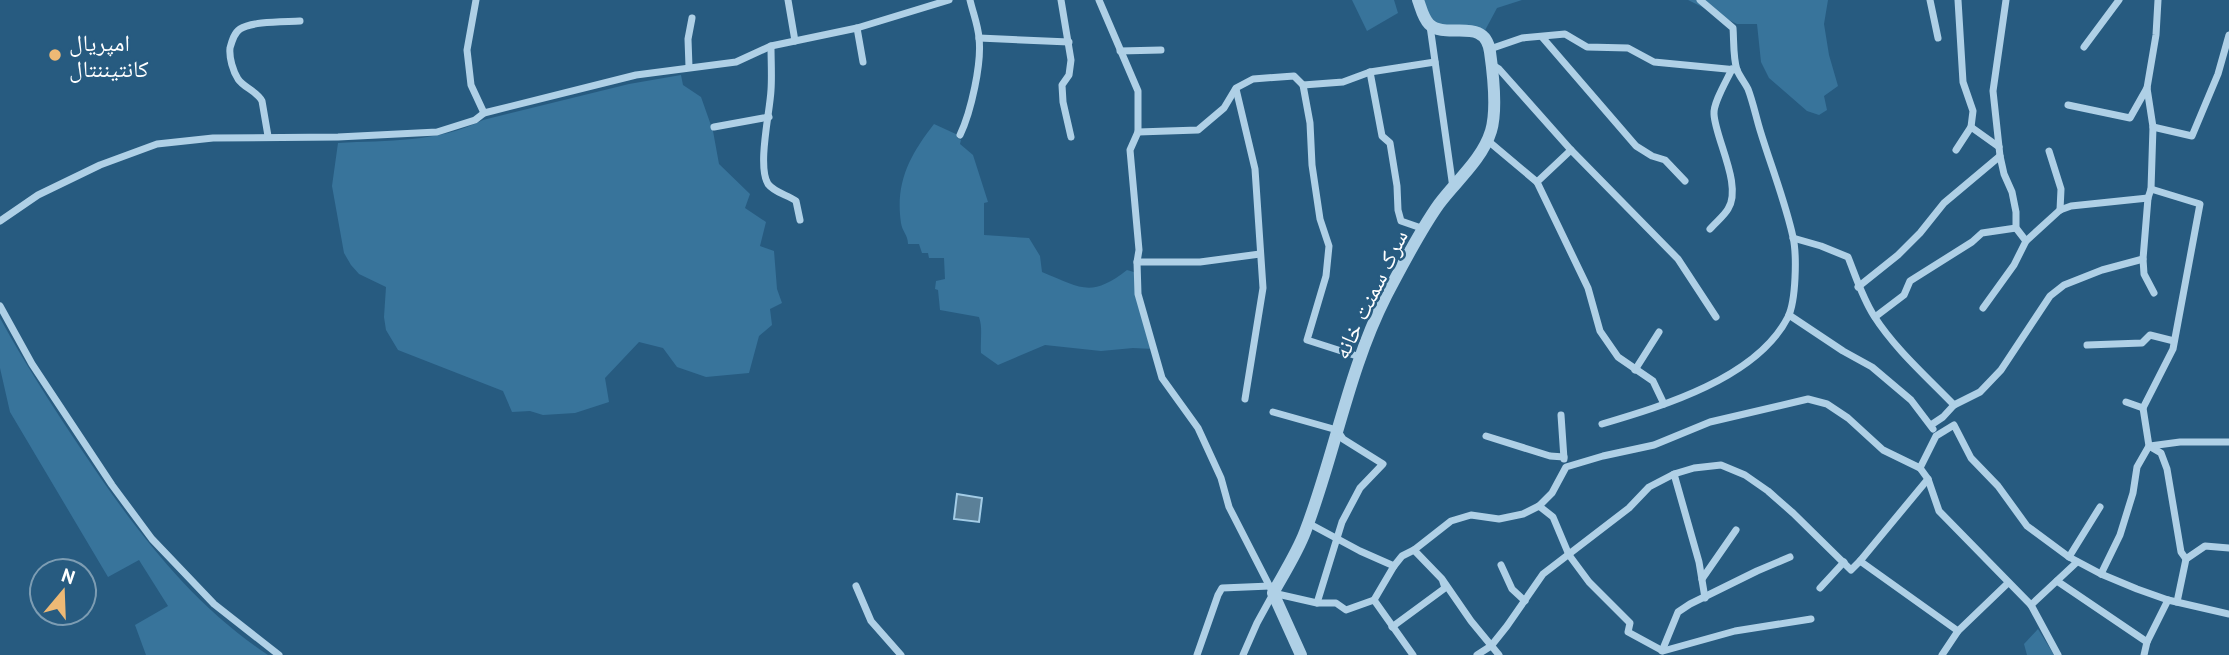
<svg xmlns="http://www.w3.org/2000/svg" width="2229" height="655" viewBox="0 0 2229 655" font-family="'PT Sans','Noto Naskh Arabic',sans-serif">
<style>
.green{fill:#38749b}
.water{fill:#5b8098;stroke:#a3cce6;stroke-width:2}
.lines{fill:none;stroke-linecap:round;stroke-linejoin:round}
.minor{stroke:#afd0e6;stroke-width:7}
.tertiary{stroke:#afd0e6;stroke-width:12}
.poi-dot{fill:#eeb975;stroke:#275b80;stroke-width:2.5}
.labels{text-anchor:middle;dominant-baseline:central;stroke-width:5;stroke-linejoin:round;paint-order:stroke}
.poi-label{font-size:23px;fill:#fff;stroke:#275b80;text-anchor:start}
.street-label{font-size:23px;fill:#fff;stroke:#275b80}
</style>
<rect width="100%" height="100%" fill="#275b80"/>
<!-- green -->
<g class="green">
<polygon points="1352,0 1394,0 1398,13 1367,31"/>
<polygon points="1418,0 1522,0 1497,8 1482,36 1441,30"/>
<polygon points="1688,0 1828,0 1824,24 1829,55 1838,86 1824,96 1827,110 1819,115 1807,111 1769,78 1761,62 1757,24 1737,24"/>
<path d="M681,75L683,85L701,97L713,131L719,164L750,194L745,208L766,222L760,246L774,251L777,289L782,303L770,309L772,325L759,336L749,373L706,377L677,367L663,348L639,342L605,378L609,402L575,413L543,415L530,411L512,412L503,391L398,350L386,330L384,317L386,287L359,274L351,265L344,253L332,186L338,143C388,140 437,143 483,120L629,84Z"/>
<path d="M934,124L958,135L957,138L961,140L960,144L973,155L988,202L984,203V235L1029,238L1040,256L1042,272C1081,288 1091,298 1127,270L1137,273L1138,294L1154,349L1133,348L1101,351L1045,345L998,365L981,353C980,341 983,328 979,317L940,310L938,290L935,289L936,281L945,279L944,258H929L928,253H922L919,244H908C908,235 902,231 901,223C895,182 910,155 934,124Z"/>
<path d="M0,318C24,362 51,404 79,446C131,524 188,602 268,655H146L135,625L168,606L139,560L108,577L10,412L0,368Z"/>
<polygon points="2038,629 2054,655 2027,655 2024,644"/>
</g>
<!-- water -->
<polygon class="water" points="957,494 982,498 979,522 954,519"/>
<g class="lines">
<!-- minor -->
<g class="minor">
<polyline points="476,0 467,50 471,85 484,113"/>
<polyline points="788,0 795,41"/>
<polyline points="1061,0 1071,60 1069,75 1062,85 1063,102 1071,137"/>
<polyline points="1099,0 1138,91 1138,132 1130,150 1139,250 1137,262 1138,294 1162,378 1198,428 1221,478 1229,507 1273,593"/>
<polyline points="1930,0 1938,38"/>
<polyline points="1958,0 1963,82 1973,111 1971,127"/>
<polyline points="2006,0 1993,91 2000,156 2004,174 2012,192 2016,212 2016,228 2026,241"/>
<polyline points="1430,26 1453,188"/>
<polyline points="857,28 863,62"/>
<polyline points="1542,37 1636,146 1652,156 1665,160 1685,181"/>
<polyline points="979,38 1069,42"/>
<path d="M771,46C771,61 772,76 771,90C770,112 757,166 768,184C775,193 788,195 796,201L800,220"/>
<polyline points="2084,47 2119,0"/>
<polyline points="1490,49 1522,38 1565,34 1587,47 1628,48 1654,62 1737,70"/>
<polyline points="1120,51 1161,50"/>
<polyline points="1491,64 1499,69 1571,150 1678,259 1716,317"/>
<polyline points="689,67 688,39 692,18"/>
<polyline points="1370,72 1382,136 1390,143 1397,186 1398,210 1401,221 1424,229"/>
<polyline points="1303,85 1310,123 1312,165 1320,219 1329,246 1326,276 1307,340 1360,357"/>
<polyline points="1236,89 1255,169 1263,288 1245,399"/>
<polyline points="2068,105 2130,118 2147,88"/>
<polyline points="714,127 769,117"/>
<polyline points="2153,127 2192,136 2218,74 2229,35"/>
<polyline points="1138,132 1198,130 1224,108 1236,88 1253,79 1294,76 1303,85 1343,82 1370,72 1435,62"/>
<path d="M960,135C971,112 982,63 979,38C978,25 973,13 970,0"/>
<path d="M268,136L262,101C257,91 244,88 238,79C233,71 229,58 230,48C232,41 234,33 240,29C252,21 285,22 300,21"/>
<polyline points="1487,140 1537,182"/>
<polyline points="1571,150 1537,182 1588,288 1600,331 1618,357 1653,381 1664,404"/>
<polyline points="1956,150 1971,127 1999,147"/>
<polyline points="2049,151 2061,189 2060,210"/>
<polyline points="0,221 38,195 100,165 157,144 213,138 338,137 437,132 475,120 484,113 636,75 736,62 771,46 857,28 949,0"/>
<path d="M1710,229C1716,222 1724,216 1728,209C1743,186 1715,138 1714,114C1713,103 1727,80 1732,69"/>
<path d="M1793,238L1821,246L1848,257C1856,277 1862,297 1874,316C1895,349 1927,377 1954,405"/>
<polyline points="1137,262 1200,262 1260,254"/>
<polyline points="1858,287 1898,255 1920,233 1944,203 2000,156"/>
<polyline points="2154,293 2144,274 2143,259 2148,198 2151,189 2153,127 2147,88 2156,35 2158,0"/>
<polyline points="0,306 32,364 112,485 152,539 214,604 279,655"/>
<polyline points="1983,308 2014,265 2026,241 2060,210 2071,206 2148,198"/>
<polyline points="1789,315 1843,351 1872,367 1911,400 1933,429"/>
<polyline points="1875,317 1904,295 1910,281 1972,242 1982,233 2016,228"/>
<polyline points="2087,345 2142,343 2150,335 2174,341"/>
<polyline points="1635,370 1659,332"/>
<polyline points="2126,402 2143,408 2173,349 2200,204 2151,189"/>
<polyline points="1273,412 1337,430 1343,439 1383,464 1360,488 1342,522 1317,603"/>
<polyline points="1561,415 1564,459"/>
<path d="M1602,424C1663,406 1757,378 1788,317C1796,301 1797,255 1793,237C1785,201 1771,166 1760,130C1756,117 1753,102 1748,89C1745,83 1740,77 1737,70C1733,58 1734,41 1733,28L1700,0"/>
<polyline points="1931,425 1943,417 1954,405 1980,392 2001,370 2050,296 2064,285 2102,270 2143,259"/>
<polyline points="1486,436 1550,456 1564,457"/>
<polyline points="2149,446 2161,453 2167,469 2181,552 2186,559"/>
<polyline points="2150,446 2180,442 2229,442"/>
<polyline points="1920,468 1936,436 1954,425 1971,458 1998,486 2027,526 2069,557 2101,574 2137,589 2168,600 2229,614"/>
<polyline points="1674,474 1699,562 1705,598"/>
<polyline points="1539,506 1553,517 1569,555 1589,582 1630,623 1628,632 1663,651 1735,631 1811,619"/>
<polyline points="1308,523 1360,551 1394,566"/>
<polyline points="1414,550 1442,579 1471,621 1499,655"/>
<polyline points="2069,557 2100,507"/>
<polyline points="1860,561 1928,479"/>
<polyline points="1501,565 1512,589 1525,601"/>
<polyline points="2101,574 2120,535 2133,493 2137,467 2149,446 2143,408"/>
<polyline points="1702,579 1736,530"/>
<polyline points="2057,581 2147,642"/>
<polyline points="856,586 871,621 901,655"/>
<polyline points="1820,588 1844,562"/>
<polyline points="1273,593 1317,603 1336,603 1346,610 1374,600 1394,566 1402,556 1414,550 1451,521 1471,515 1499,519 1523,514 1539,506 1552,493 1566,467 1603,456 1654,445 1710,422 1808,399 1827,404 1848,418 1883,450 1920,468 1928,479 1939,511 2031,605 2058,655"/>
<polyline points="1374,600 1413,655"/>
<polyline points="2177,602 2186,559 2205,546 2229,548"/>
<polyline points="2031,605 2077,562"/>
<polyline points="1392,627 1445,588 1443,582"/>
<polyline points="1662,651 1678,612 1690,604 1757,571 1790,557"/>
<polyline points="1197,655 1218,595 1222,588 1270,586"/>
<polyline points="1243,655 1257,623 1273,594"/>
<polyline points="1477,655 1491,646 1507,626 1543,574 1629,508 1649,487 1674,474 1694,468 1721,465 1745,475 1768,491 1793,513 1851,570 1860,561 1958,631"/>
<polyline points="1942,655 1958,631 2008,583"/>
<polyline points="2144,655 2147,642 2168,600"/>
</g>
<!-- tertiary -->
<path class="tertiary" d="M1301,655L1273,593C1284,573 1297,553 1305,532C1335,454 1348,371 1386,296C1402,266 1419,232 1439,204C1456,181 1482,160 1491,131C1497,111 1493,73 1490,52C1485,15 1446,41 1429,24C1423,18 1421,8 1418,0"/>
</g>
<!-- markers -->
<circle class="poi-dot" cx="55" cy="55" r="7"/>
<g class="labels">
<!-- poi labels -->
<g class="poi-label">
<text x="69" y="42">امپریال<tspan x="69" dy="26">کانتیننتال</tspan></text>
</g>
<!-- street labels -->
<g class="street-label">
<text transform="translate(1370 294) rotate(-64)">سرک سمنت خانه</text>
</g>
</g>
<!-- north arrow -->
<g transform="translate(63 592) rotate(19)"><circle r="33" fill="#275b80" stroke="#7d9db3" stroke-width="2"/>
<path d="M0-5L12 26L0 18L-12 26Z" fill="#eeb975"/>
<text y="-10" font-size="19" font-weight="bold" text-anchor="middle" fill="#ffffff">N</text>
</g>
</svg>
